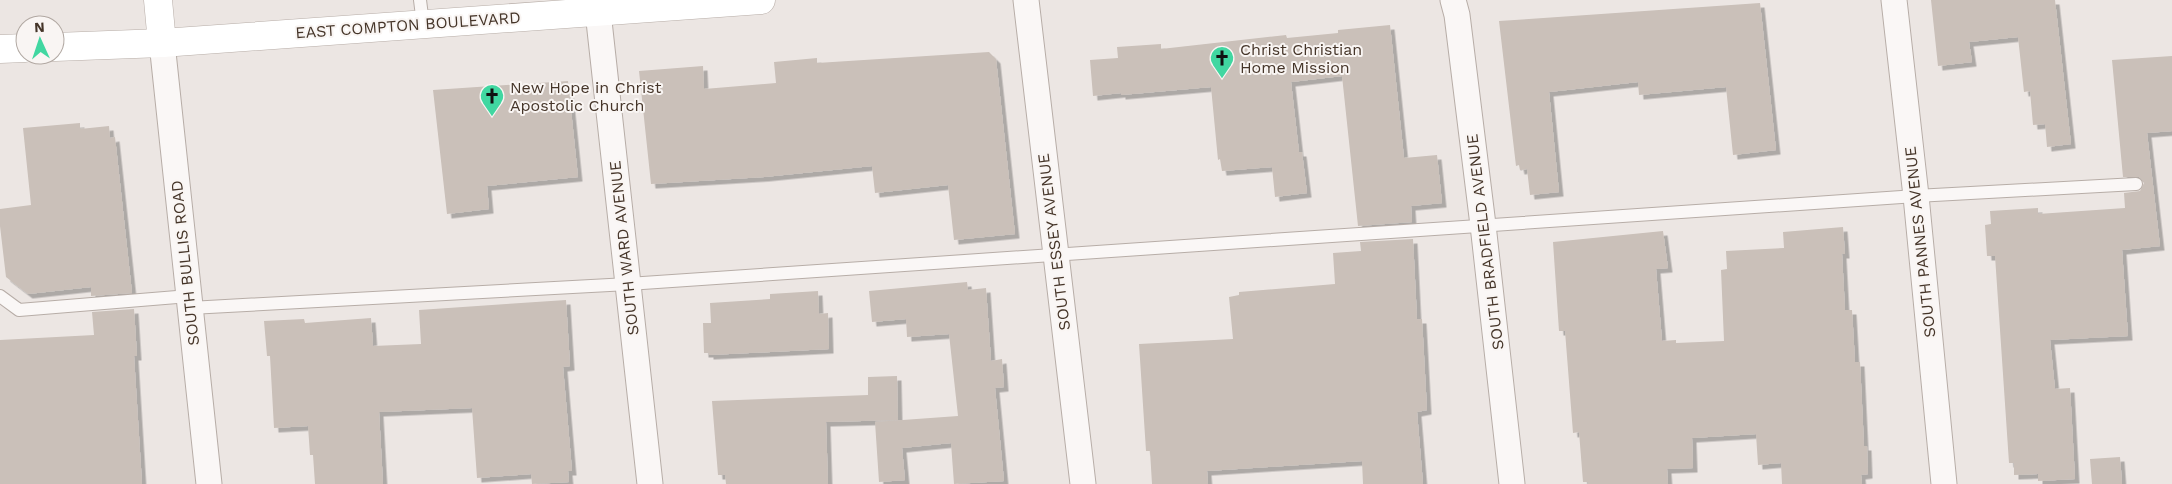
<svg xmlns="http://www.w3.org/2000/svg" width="2172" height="484" viewBox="0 0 2172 484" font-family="'Work Sans',sans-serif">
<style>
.building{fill:#cac0b9;filter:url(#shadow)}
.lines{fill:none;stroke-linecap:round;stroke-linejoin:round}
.lane-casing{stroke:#b7ada7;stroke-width:14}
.street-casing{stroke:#b7ada7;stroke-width:27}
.secondary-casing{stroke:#b7ada7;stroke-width:29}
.lane{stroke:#faf7f6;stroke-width:12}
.street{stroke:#faf7f6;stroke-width:25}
.secondary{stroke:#fff;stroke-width:28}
.labels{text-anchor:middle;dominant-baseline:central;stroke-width:4;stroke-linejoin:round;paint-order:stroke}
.street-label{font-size:16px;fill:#453529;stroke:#f9f5f3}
.poi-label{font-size:16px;fill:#453529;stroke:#f9f5f3;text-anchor:start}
</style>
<defs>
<filter id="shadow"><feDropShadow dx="4.5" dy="4.5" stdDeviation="0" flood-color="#0004"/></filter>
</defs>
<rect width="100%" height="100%" fill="#ece6e3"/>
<!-- building -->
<g class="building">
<polygon points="1931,0 2055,0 2071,144 2047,147 2045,124 2033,125 2030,91 2024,92 2018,37 1969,42 1972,62 1938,66"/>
<polygon points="1760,3 1776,150 1733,155 1726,87 1639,95 1638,82 1549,92 1559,192 1530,195 1527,169 1520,170 1519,165 1516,166 1499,21"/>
<polygon points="1390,25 1404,158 1437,155 1442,203 1411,206 1412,222 1358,226 1342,76 1291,82 1299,152 1302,152 1307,193 1275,197 1272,167 1222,171 1220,159 1218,160 1211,87 1121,95 1121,93 1093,96 1090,60 1118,58 1117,47 1161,44 1161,49 1286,35 1287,38 1338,33 1338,30"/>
<polygon points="989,52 996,59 1015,234 954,240 948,185 875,193 872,166 764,177 651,184 639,71 703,66 704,89 776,83 774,62 817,58 817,63"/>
<polygon points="2172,56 2172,131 2147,133 2160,246 2122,250 2128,336 2050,340 2055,389 2070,388 2075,479 2038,481 2038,474 2014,475 2014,463 2009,463 1995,256 1987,256 1985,225 1991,224 1990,211 2038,208 2038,214 2125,208 2124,193 2140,191 2144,183 2139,177 2123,177 2112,60"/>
<polygon points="568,81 578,177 487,186 489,209 447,214 433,90"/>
<polygon points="80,123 80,129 109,126 110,138 115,137 132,293 91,296 91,287 28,294 6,277 0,226 0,209 31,205 23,128"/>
<polygon points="1843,227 1845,254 1842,254 1845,310 1852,310 1855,362 1860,362 1864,446 1867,446 1868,474 1861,475 1862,484 1782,484 1781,463 1758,465 1756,434 1692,438 1693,468 1667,469 1668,484 1588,484 1588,482 1583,482 1579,432 1573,433 1565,331 1559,331 1553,242 1663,231 1668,268 1656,269 1662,341 1676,340 1676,343 1724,341 1721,270 1727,269 1726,251 1784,248 1783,232"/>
<polygon points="1413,239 1417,319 1422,319 1427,410 1417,412 1423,484 1363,484 1362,461 1207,471 1208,484 1152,484 1150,451 1146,451 1139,344 1233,339 1229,297 1239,295 1239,292 1335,284 1333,253 1361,251 1360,242"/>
<polygon points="967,282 968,290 986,288 991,361 1002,359 1004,387 995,388 1004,481 954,484 951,443 902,448 905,480 879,482 875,422 958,416 949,334 907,337 906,319 872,322 869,291"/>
<polygon points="818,291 819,314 828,313 829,349 709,355 709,353 704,353 703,323 711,323 710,303 770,299 770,294"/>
<polygon points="566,300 570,366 563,367 572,471 568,471 569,482 532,484 531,474 477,478 472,408 379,412 383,484 315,484 313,455 310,455 308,426 274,428 270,356 267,356 264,321 304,319 305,323 371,318 373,346 421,344 419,310"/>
<polygon points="134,309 137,356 134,356 142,484 0,484 0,340 94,335 92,312"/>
<polygon points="897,376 898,420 826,422 828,484 726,484 725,475 718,475 712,401 868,395 868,377"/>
<polygon points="2120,457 2122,484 2092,484 2090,459"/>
</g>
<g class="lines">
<!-- lane casing -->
<g class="lane-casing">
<g id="lane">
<polyline points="420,0 423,24"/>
<polyline points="0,296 19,310 189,296"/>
<polyline points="190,308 628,284 1916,196 2136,184"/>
</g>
</g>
<!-- street casing -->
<g class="street-casing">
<g id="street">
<polyline points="1026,0 1083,484"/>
<polyline points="1453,0 1457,15 1483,225 1512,484"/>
<polyline points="1894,0 1916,196 1944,484"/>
<polyline points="598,12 650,484"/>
<polyline points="162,43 209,484"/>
</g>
</g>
<!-- secondary casing -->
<g class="secondary-casing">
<g id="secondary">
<polyline points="158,0 162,43"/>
<polyline points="55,47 162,43 761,0"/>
<polyline points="0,49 25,48"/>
</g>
</g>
<!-- lane -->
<use href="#lane" class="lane"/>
<!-- street -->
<use href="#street" class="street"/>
<!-- secondary -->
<use href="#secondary" class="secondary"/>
</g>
<!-- icons -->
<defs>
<g id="church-pin" transform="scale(1.25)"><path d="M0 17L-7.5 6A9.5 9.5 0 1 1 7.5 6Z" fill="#41d7a1" stroke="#f9f5f3"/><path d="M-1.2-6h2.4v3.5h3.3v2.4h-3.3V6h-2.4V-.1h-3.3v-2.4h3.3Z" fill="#111"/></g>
</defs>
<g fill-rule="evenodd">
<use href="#church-pin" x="1222" y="58"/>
<use href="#church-pin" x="492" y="96"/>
</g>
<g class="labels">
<!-- street labels -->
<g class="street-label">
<text transform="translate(408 25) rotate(-4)">EAST COMPTON BOULEVARD</text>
<text transform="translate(1054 242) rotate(-97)">SOUTH ESSEY AVENUE</text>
<text transform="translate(1485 242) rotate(-97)">SOUTH BRADFIELD AVENUE</text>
<text transform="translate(1920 242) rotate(-96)">SOUTH PANNES AVENUE</text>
<text transform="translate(624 248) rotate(-96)">SOUTH WARD AVENUE</text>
<text transform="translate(185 263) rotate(-96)">SOUTH BULLIS ROAD</text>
</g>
<!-- poi labels -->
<g class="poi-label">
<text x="1240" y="49">Christ Christian<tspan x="1240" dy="18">Home Mission</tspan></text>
<text x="510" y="87">New Hope in Christ<tspan x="510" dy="18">Apostolic Church</tspan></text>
</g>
</g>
<!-- north arrow -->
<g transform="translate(40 40) rotate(357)"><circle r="24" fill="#f9f5f3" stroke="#b1a8a2"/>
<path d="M0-4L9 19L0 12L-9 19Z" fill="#41d7a1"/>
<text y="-8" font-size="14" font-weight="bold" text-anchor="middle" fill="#453529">N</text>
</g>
</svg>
